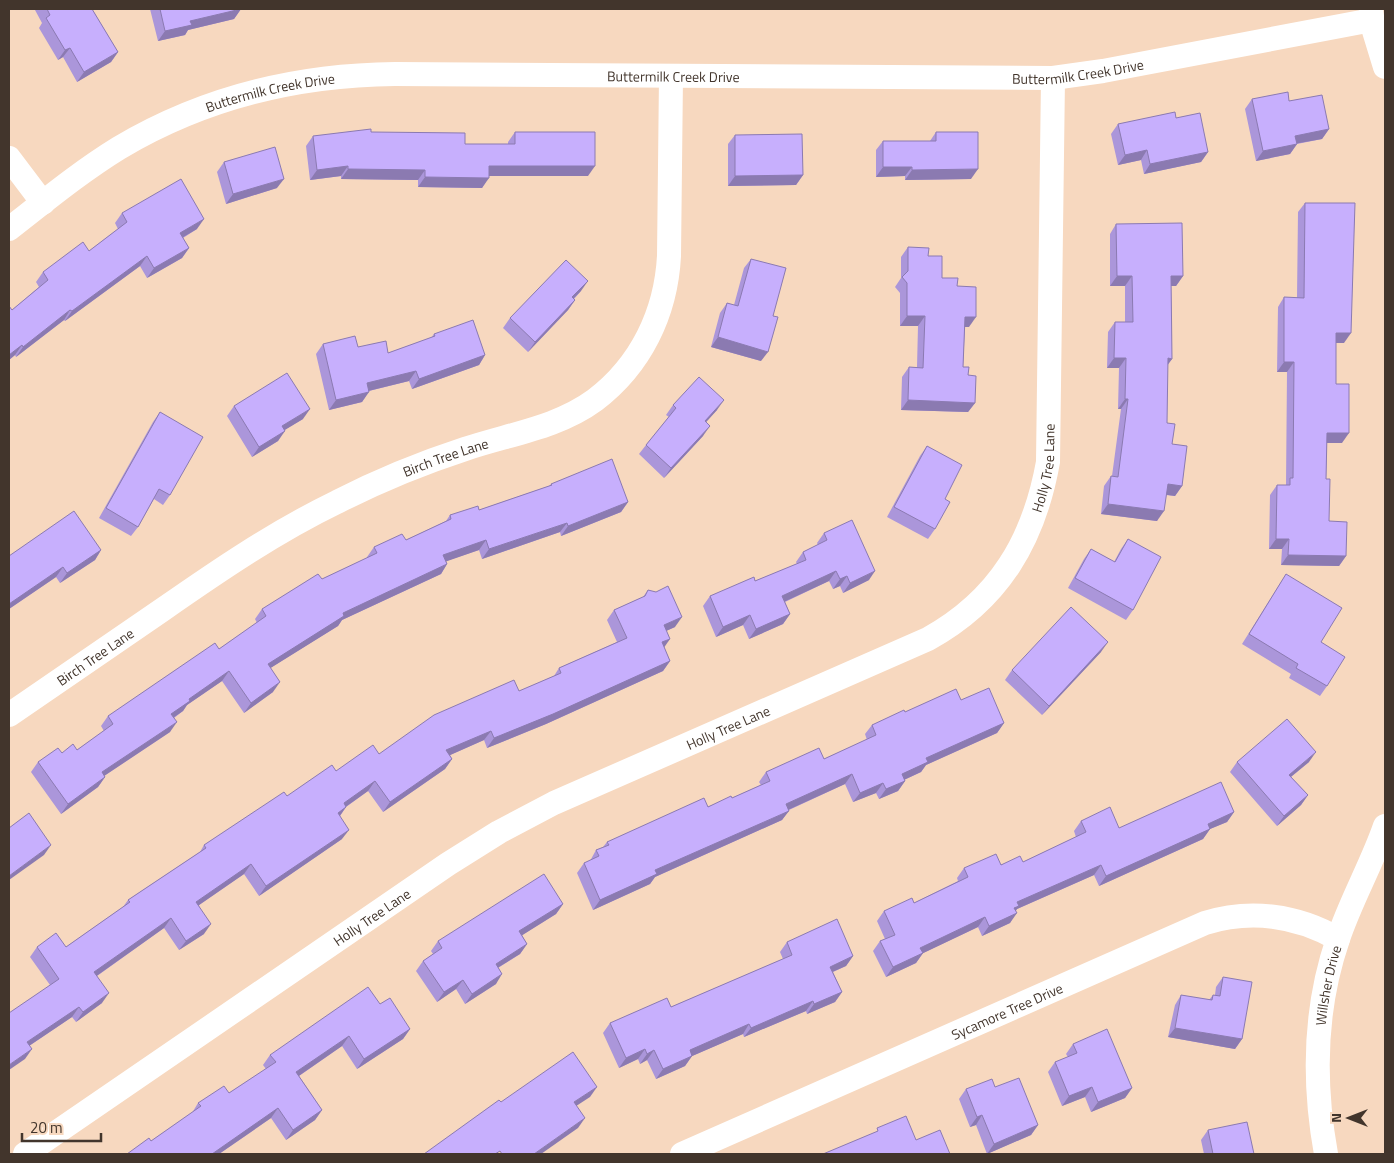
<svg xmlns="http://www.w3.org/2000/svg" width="1394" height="1163" viewBox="0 0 1394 1163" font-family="'Titillium Web',sans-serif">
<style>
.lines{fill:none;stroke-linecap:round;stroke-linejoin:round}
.minor{stroke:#fff;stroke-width:24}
.wall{fill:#ab96da}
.shaded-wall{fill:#8b7ab1}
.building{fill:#c7affd;stroke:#8b7ab1}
.labels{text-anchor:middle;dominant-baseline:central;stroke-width:4;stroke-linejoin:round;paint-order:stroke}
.street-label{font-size:14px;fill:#42352c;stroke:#f7d8bf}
</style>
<rect width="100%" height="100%" fill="#f7d8bf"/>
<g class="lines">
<!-- minor -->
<g class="minor">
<polyline points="1371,9 1374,31 1385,67"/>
<polyline points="9,158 43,203"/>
<path id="s1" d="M9,229C45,201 80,172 119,148C203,98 298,75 395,74L1053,78L1103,71L1372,20"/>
<path id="s2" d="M9,715C60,680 111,645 162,610C218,571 275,532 337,502C378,481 422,463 465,449C509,434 557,428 595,400C641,365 666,313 669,256L671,76"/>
<path id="s3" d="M25,1154L448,864L499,832L554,803L928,639C999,600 1034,540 1048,462L1053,78"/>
<path id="s4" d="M682,1154L1205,923C1250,909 1297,915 1338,939"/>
<path id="s5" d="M1326,1154C1313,1082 1314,1009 1338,939C1351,900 1372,864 1385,826"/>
</g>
</g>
<!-- wall -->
<g class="wall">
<polygon points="35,9 92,9 118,52 111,62 77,82 63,57 58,60 39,28 42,23 35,10"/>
<polygon points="150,9 241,9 234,19 188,30 185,35 158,41"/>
<polygon points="1252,99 1289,101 1329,129 1322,139 1297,144 1290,154 1256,161 1245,109"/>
<polygon points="1118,124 1208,152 1201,162 1144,174 1141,160 1118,165 1111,134"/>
<polygon points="371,132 465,144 508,144 508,142 515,132 588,176 489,176 482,188 418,187 418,180 341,179 341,176 310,180 306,146 313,136"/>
<polygon points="936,132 971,179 905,180 905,176 876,177 876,150 883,141 930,141"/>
<polygon points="735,135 803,175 796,185 728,186 728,144"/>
<polygon points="224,162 277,188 226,204 217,172"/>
<polygon points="1305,203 1344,343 1336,343 1336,384 1342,443 1327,443 1326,479 1329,521 1346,556 1339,566 1281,565 1282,549 1269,549 1270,495 1277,485 1286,485 1287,372 1277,372 1278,307 1284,297 1297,298 1298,212"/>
<polygon points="122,213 197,229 183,238 189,248 182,258 147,278 140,266 65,321 64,320 16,357 15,355 9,360 9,306 12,310 39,287 36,282 43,272 89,251 118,229 115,223"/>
<polygon points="1116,224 1183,276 1176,286 1171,286 1172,359 1167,366 1167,423 1182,486 1175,496 1166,495 1157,521 1101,514 1104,486 1111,476 1112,476 1121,409 1118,409 1119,368 1107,368 1108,332 1115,322 1125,322 1125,286 1110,286 1110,234"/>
<polygon points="908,247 928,256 942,278 957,286 969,327 965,327 963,367 968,375 975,403 968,412 901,410 902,377 909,367 917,367 918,326 900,326 900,293 895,287 901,278 901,257"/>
<polygon points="751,259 761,361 711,347 720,313 727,303 734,305 744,268"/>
<polygon points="581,291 574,299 575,300 568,310 528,352 503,328 510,318"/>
<polygon points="434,334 485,355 479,365 412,389 409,381 369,391 362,402 329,410 316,354 323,344 358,347 388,353 431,338"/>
<polygon points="673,405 717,410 706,422 703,436 664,478 639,454 646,445 669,417 666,415"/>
<polygon points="234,406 303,419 284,430 278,441 252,457 227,416"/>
<polygon points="160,412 170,495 163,505 154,499 138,527 131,536 99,518 153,422"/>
<polygon points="927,446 945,499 935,529 928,539 887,517 920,456"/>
<polygon points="551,484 628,502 621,512 561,536 560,532 482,559 479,550 446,561 447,564 441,574 342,620 338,626 270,668 273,692 244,713 222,681 187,705 183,711 174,718 170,732 104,776 105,777 98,787 61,814 31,772 38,762 62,753 77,750 104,731 101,726 108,716 219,649 257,623 255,619 262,609 322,579 368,558 367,557 374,547 406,540 446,521 450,515 479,510 549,486"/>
<polygon points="824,533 869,580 843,593 840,586 833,589 829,581 785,602 790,614 783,624 749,639 743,625 716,637 703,606 710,596 755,581 797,564 796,562 803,552 818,545 817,543"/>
<polygon points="1128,539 1133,610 1126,620 1068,588 1084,559 1091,549 1114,562 1121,549"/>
<polygon points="101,550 95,560 60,583 56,577 9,609 9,556"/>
<polygon points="1286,574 1321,642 1327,686 1320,696 1289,678 1291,674 1242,644"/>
<polygon points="648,590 675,627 666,631 664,647 670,661 663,671 546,724 487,748 484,740 450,755 452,759 445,769 383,812 368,791 346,807 340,816 342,839 259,896 244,874 199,905 204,934 179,950 164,928 97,976 102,1003 76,1022 72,1017 29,1046 25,1059 50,985 30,957 37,947 66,947 123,907 128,900 200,852 204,845 287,796 336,771 379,754 554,676 559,668 617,642 607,620 614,610 643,597"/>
<polygon points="1101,652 1042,715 1005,680 1012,670"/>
<polygon points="961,700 1004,723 997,733 926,765 921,772 904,780 905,781 898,791 879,799 876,793 853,802 845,784 789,810 782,820 655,877 650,884 593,910 577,873 584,863 590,861 596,850 603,847 607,842 732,798 761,785 759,782 766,772 824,759 867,740 865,734 872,725 905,712"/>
<polygon points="1237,762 1309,762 1291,777 1308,795 1301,805 1277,826 1230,772"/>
<polygon points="1234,812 1227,822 1210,829 1203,839 1099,886 1094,875 1017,909 1010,923 982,936 978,927 923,953 916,963 886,977 873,951 880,941 885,939 877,921 884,911 914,903 958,881 957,878 964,868 1023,862 1076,837 1074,831 1081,821 1119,828"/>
<polygon points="563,904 556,914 522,935 527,944 520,954 498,968 496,984 465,1004 456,989 437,1002 416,971 423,961 433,954 431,951 438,941"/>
<polygon points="787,942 853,956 846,966 833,972 842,992 835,1002 807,1014 806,1011 744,1037 743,1034 692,1056 685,1066 656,1079 647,1060 640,1064 638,1059 619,1068 603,1033 610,1023 671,1007 783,959 780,952"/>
<polygon points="1223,977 1242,1039 1235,1049 1168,1037 1175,1005 1181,995 1209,1000 1213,995 1215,995 1216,987"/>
<polygon points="380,1004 410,1029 403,1039 357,1069 342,1046 299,1076 322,1110 315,1120 286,1140 271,1118 219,1154 127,1154 151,1141 192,1113 198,1103 229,1093 266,1069 263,1065 270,1055"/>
<polygon points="1073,1044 1132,1088 1125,1098 1091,1112 1085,1097 1062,1106 1048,1072 1055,1062 1068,1057 1066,1054"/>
<polygon points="995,1087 1038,1125 1031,1135 987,1154 976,1125 970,1127 959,1099 966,1089"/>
<polygon points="1208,1130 1254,1154 1204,1154 1201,1140"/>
</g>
<!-- shaded-wall -->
<g class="shaded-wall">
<polygon points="241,9 234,19 188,30 185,35 158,41 165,31 190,21"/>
<polygon points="269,9 280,9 268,10"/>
<polygon points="70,48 63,57 58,60 65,50"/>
<polygon points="118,52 111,62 77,82 84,72"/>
<polygon points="1329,129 1322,139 1288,145 1295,136"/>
<polygon points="1297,144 1290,154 1256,161 1263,151"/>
<polygon points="1147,150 1141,160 1118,165 1125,155"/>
<polygon points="1208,152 1201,162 1144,174 1150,164"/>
<polygon points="348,166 341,176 310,180 317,170"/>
<polygon points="489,166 595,166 588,176 482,176"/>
<polygon points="883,167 912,167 905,176 876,177"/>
<polygon points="348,169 425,170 418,180 341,179"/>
<polygon points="978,169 971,179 905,180 912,170"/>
<polygon points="803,175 796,185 728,186 735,176"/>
<polygon points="425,177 489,178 482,188 418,187"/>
<polygon points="284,179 277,188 226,204 233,194"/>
<polygon points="204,219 197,229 173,243 180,233"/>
<polygon points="189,248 182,258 147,278 154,268"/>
<polygon points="147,256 140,266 65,321 72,311"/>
<polygon points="1117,276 1132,276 1125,286 1110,286"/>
<polygon points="1171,276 1183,276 1176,286 1164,286"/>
<polygon points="588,281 581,291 565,307 572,297"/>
<polygon points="575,300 568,310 528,352 535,342"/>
<polygon points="70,310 64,320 16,357 23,347"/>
<polygon points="907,316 925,316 918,326 900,326"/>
<polygon points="965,317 976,317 969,327 958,327"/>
<polygon points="1336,333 1351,333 1344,343 1329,343"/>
<polygon points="718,337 768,352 761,361 711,347"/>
<polygon points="22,345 15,355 9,360 9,355"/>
<polygon points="485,355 479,365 412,389 419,379"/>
<polygon points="1114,358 1126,358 1119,368 1107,368"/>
<polygon points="1168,358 1172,359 1165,368"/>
<polygon points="1284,362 1294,362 1287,372 1277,372"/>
<polygon points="416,371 409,381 360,393 367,383"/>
<polygon points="369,392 362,402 329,410 336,400"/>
<polygon points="1125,399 1128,399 1121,409 1118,409"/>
<polygon points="724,400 717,410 698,431 705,421"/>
<polygon points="908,400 975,403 968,412 901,410"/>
<polygon points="310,409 303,419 275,436 282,426"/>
<polygon points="710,426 703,436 664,478 671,468"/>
<polygon points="285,431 278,441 252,457 259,447"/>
<polygon points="1327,433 1349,433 1342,443 1320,443"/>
<polygon points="1168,484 1182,486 1175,496 1161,494"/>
<polygon points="628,502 621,512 561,536 568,526"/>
<polygon points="1108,504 1164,511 1157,521 1101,514"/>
<polygon points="567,523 560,532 482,559 489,549"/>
<polygon points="1276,539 1289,539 1282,549 1269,549"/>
<polygon points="486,540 479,550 436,565 443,555"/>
<polygon points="101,550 95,560 60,583 67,573"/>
<polygon points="1288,555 1346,556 1339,566 1281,565"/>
<polygon points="447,564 441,574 342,620 338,626 261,674 268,664 343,613"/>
<polygon points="63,567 56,577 9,609 9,604"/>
<polygon points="836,571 829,581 775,606 782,596"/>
<polygon points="875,571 869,580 843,593 850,583"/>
<polygon points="847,576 840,586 833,589 840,579"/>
<polygon points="790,614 783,624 749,639 756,629"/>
<polygon points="750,615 743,625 716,637 723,627"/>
<polygon points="682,617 675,627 657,635 664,625"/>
<polygon points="670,639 663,649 662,642"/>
<polygon points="1108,642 1101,652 1042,715 1049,706"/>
<polygon points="670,661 663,671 546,724 487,748 494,738"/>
<polygon points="229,671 222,681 187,705 183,711 164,724 171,714 189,699"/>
<polygon points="280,682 273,692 244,713 251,703"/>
<polygon points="177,722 170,732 95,782 102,772"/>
<polygon points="1004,723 997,733 926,765 921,772 895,784 902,774 926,758"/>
<polygon points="491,731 484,740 439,760 446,750"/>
<polygon points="1316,752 1309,762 1282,784 1289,775"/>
<polygon points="452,759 445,769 383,812 390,802"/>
<polygon points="852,774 845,784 779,814 786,804"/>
<polygon points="105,777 98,787 61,814 68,804"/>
<polygon points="375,781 368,791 337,813 344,803"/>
<polygon points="905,781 898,791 879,799 886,789"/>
<polygon points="883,783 876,793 853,802 860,793"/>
<polygon points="1308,795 1301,805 1277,826 1284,816"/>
<polygon points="346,807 339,817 338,813"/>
<polygon points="789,811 782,820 655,877 650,884 593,910 600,900 655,870"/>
<polygon points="1234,812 1227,822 1210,829 1203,839 1099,886 1106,876 1208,824"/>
<polygon points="349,830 342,839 259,896 266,886"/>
<polygon points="51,845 44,855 9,880 9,876"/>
<polygon points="251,864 244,874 189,912 196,902"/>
<polygon points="1101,865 1094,875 1017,909 1012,915 1017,913 1010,923 982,936 989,926 1017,902"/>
<polygon points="563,904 556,914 513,941 519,931"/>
<polygon points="985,917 978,927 913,958 920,948"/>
<polygon points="171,918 164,928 88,982 94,972"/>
<polygon points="211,924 204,934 179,950 186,941"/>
<polygon points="527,944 520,954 489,973 496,964"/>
<polygon points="923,953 916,963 886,977 893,967"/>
<polygon points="853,956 846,966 823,976 830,967"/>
<polygon points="502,974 496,984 465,1004 472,994"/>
<polygon points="463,980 456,989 437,1002 444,992"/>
<polygon points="842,992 835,1002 807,1014 814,1004"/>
<polygon points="109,993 102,1003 76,1022 83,1012"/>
<polygon points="813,1001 806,1011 744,1037 751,1028"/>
<polygon points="79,1007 72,1017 20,1052 27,1042"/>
<polygon points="749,1024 743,1034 683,1060 690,1050"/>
<polygon points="1175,1028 1242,1039 1235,1049 1168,1037"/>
<polygon points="410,1029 403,1039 357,1069 364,1059"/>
<polygon points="349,1036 342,1046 290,1082 296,1072"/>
<polygon points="32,1049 25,1059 9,1070 9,1065"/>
<polygon points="645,1049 638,1059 619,1068 626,1058"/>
<polygon points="654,1050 647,1060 640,1064 647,1054"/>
<polygon points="692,1056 685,1066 656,1079 663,1069"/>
<polygon points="597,1087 590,1097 567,1112 574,1102"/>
<polygon points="1092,1087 1085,1097 1062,1106 1069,1096"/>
<polygon points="1132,1088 1125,1098 1091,1112 1098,1102"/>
<polygon points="278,1108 271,1118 219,1154 212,1154"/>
<polygon points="322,1110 315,1120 286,1140 293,1130"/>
<polygon points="982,1115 976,1125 970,1127 977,1117"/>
<polygon points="585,1118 578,1128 541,1154 534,1154"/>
<polygon points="1038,1125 1031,1135 987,1154 994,1144"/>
</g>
<!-- building -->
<g class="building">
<polygon points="47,9 92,9 118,52 84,72 70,48 65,50 46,18 50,15"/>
<polygon points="160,9 241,9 190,21 192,25 165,31"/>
<polygon points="1288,92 1289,101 1322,95 1329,129 1295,136 1297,144 1263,151 1252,99"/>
<polygon points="1175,112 1176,118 1200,113 1208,152 1150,164 1147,150 1125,155 1118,124"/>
<polygon points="371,129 371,132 465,133 465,144 515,144 515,132 595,132 595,166 489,166 489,178 425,177 425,170 348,169 348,166 317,170 313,136"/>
<polygon points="936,132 978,132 978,169 912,170 912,167 883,167 883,141 936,141"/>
<polygon points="802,134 803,175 735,176 735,135"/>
<polygon points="275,147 284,179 233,194 224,162"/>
<polygon points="181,179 204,219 180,233 189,248 154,268 147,256 72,311 70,310 23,347 22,345 9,355 9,306 12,310 48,280 43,272 83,242 89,251 127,222 122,213"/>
<polygon points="1305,203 1355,203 1351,333 1336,333 1336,384 1349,384 1349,433 1327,433 1326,479 1330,479 1329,521 1347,522 1346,556 1288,555 1289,539 1276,539 1277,485 1290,485 1290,478 1293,478 1294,362 1284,362 1284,297 1304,298"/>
<polygon points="1182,223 1183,276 1171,276 1172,359 1168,358 1167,423 1175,424 1172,444 1187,446 1182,486 1168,484 1164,511 1108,504 1111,476 1118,477 1128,399 1125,399 1126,358 1114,358 1115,322 1133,322 1132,276 1117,276 1116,224"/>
<polygon points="908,247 929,248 928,256 942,256 942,278 958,278 957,286 976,287 976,317 965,317 963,367 969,367 968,375 976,376 975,403 908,400 909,367 923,368 925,316 907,316 907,283 902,277 908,271"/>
<polygon points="751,259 786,268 773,316 778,317 768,352 718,337 727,303 738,306"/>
<polygon points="566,260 588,281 572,297 575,300 535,342 510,318"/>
<polygon points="473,320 485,355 419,379 416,371 367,383 369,392 336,400 323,344 355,336 358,347 386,341 388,353 435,336 434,334"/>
<polygon points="287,373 310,409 282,426 285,431 259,447 234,406"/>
<polygon points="699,377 724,400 705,421 710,426 671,468 646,445 676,408 673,405"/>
<polygon points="160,412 203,437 170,495 159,489 138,527 106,508"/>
<polygon points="927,446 962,465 945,499 950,502 935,529 894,507"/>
<polygon points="612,459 628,502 568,526 567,523 489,549 486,540 443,555 447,564 343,613 344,616 268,664 280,682 251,703 229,671 189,699 190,701 171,714 177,722 102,772 105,777 68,804 38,762 58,748 62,753 73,744 77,750 113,724 108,716 215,643 219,649 266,616 262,609 318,574 322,579 377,553 374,547 402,534 406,540 451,519 450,515 478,506 479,510 552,485 551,484"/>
<polygon points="74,511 101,550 67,573 63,567 9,604 9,556"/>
<polygon points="852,520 875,571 850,583 847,576 840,579 836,571 782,596 790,614 756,629 750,615 723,627 710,596 754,577 755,581 806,560 803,552 827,540 824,533"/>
<polygon points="1128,539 1161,557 1133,610 1075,578 1091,549 1115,562"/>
<polygon points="1286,574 1342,608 1321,642 1345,657 1327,686 1296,668 1298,664 1249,634"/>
<polygon points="668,586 682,617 664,625 670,639 662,642 670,661 553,714 494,738 491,731 446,750 452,759 390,802 375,781 344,803 346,807 338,813 349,830 266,886 251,864 196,902 211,924 186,941 171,918 94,972 109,993 83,1012 79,1007 27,1042 32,1049 9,1065 9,1013 59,979 37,947 56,933 66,947 130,902 128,900 206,848 204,845 284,792 287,796 332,765 336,771 373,745 379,754 434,715 514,680 519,691 561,673 559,668 627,638 614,610 645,596 648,590 656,592"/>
<polygon points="1071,607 1108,642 1049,706 1012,670"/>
<polygon points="989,688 1004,723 926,758 928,762 902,774 905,781 886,789 883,783 860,793 852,774 786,804 789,811 655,870 657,874 600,900 584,863 599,856 596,850 609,845 607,842 704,798 708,807 731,796 732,798 770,781 766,772 819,748 824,759 876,735 872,725 904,710 905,712 956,689 961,700"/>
<polygon points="1287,719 1316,752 1289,775 1308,795 1284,816 1237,762"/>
<polygon points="1221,782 1234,812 1208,824 1210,829 1106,876 1101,865 1017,902 1019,906 1014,908 1017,913 989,926 985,917 920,948 923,953 893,967 880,941 895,935 884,911 912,898 914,903 968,877 964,868 996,854 1001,865 1020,856 1023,862 1086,832 1081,821 1110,807 1119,828"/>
<polygon points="29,813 51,845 9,876 9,828"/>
<polygon points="544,874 563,904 519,931 527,944 496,964 502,974 472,994 463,980 444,992 423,961 442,948 438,941"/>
<polygon points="837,919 853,956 830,967 842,992 814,1004 813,1001 751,1028 749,1024 690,1050 692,1056 663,1069 654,1050 647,1054 645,1049 626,1058 610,1023 667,998 671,1007 792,955 787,942"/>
<polygon points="1223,977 1252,982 1242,1039 1175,1028 1181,995 1212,1000 1213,995 1220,996"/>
<polygon points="368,987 380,1004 390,998 410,1029 364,1059 349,1036 296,1072 322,1110 293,1130 278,1108 212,1154 127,1154 149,1138 151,1141 201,1106 198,1103 224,1086 229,1093 276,1062 270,1055"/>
<polygon points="1107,1029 1132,1088 1098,1102 1092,1087 1069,1096 1055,1062 1077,1053 1073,1044"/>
<polygon points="573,1052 597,1087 574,1102 585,1118 534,1154 502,1154 500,1151 495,1154 424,1154 499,1100 501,1102"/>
<polygon points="1019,1078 1038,1125 994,1144 982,1115 977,1117 966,1089 992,1079 995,1087"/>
<polygon points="906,1116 916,1140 940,1130 950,1154 823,1154 878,1131 877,1128"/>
<polygon points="1247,1122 1254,1154 1213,1154 1208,1130"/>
</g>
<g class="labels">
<!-- street labels -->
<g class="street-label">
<text stroke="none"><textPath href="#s1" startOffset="1109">Buttermilk Creek Drive</textPath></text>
<text stroke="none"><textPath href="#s1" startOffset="704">Buttermilk Creek Drive</textPath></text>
<text stroke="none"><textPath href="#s1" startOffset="299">Buttermilk Creek Drive</textPath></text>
<text stroke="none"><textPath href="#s2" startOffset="509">Birch Tree Lane</textPath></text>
<text stroke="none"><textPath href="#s3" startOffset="1259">Holly Tree Lane</textPath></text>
<text stroke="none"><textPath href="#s2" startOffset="104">Birch Tree Lane</textPath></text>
<text stroke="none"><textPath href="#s3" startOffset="825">Holly Tree Lane</textPath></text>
<text stroke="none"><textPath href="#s3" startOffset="420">Holly Tree Lane</textPath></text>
<text stroke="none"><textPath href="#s5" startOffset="170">Willsher Drive</textPath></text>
<text stroke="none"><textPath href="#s4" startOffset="355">Sycamore Tree Drive</textPath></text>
</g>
</g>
<!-- border -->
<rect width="1394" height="1163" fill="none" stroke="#42352c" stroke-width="20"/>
<!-- north arrow -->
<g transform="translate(1349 1118) rotate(270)" stroke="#f7d8bf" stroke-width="4" paint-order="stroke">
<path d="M0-4L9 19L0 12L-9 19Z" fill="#42352c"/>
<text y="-8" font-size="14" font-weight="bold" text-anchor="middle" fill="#42352c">N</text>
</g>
<!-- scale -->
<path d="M22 1133v8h79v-8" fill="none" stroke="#42352c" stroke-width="2.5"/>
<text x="30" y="1133" font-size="15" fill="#42352c" stroke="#f7d8bf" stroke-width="4" paint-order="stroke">20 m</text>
</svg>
